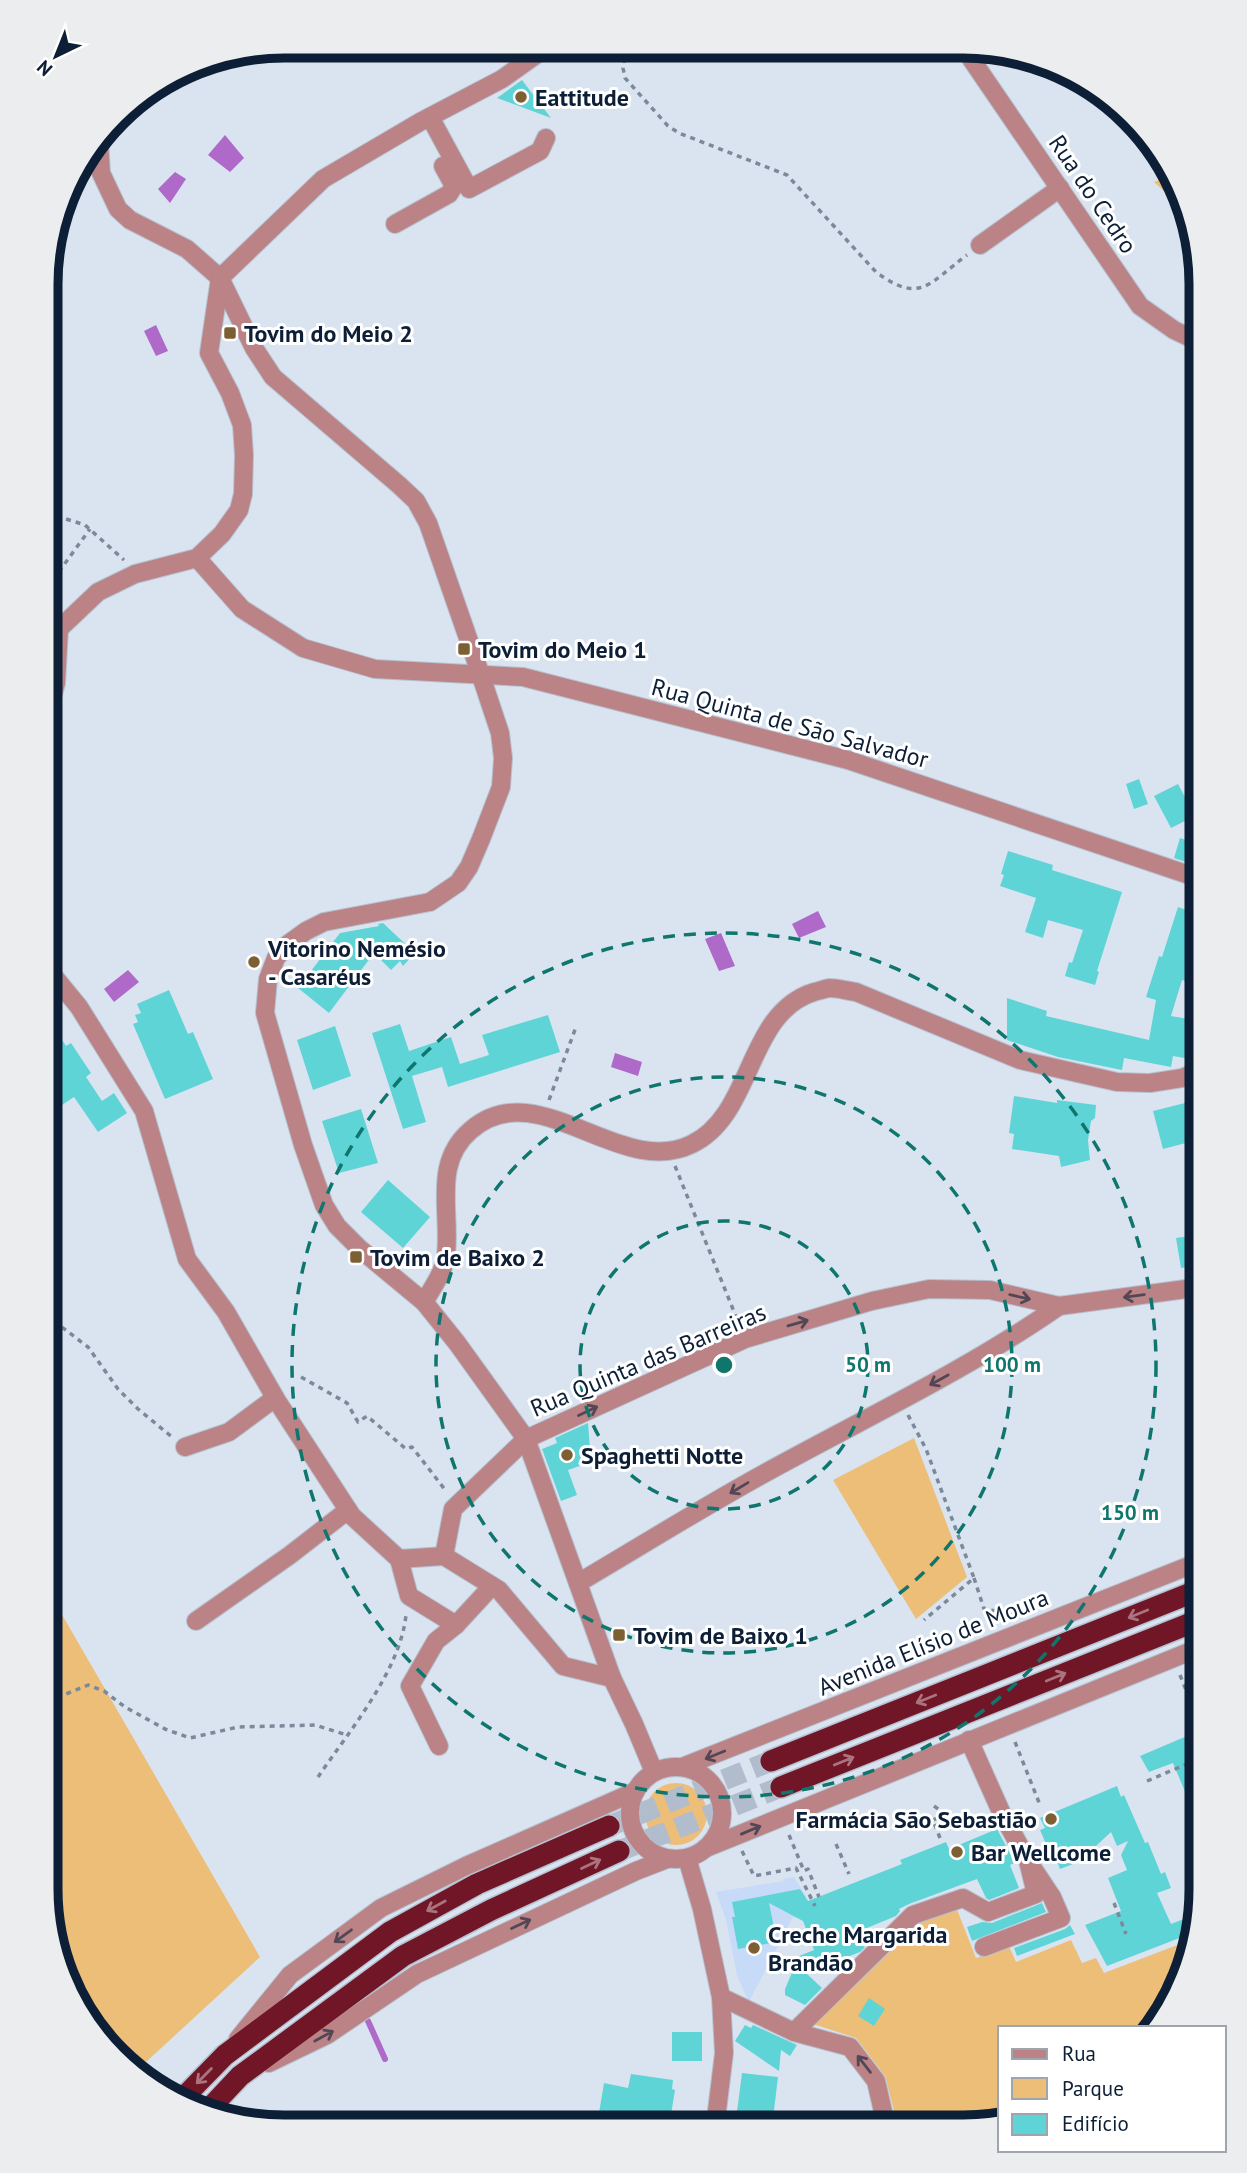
<svg xmlns="http://www.w3.org/2000/svg" width="1247" height="2173" viewBox="0 0 1247 2173" font-family="'PT Sans',sans-serif">
<style>
.built{fill:#c7dbf9}
.green{fill:#ecbe78}
.water{fill:#af69c8}
.lines{fill:none;stroke-linecap:round;stroke-linejoin:round}
.stream{stroke:#af69c8;stroke-width:6}
.building{fill:#5fd4d6}
.highway-tunnel{stroke:#b1bdcc;stroke-width:21;stroke-dasharray:21 10;stroke-linecap:butt}
.minor-casing{stroke:#b5c1d0;stroke-width:20}
.highway-casing{stroke:#b5c1d0;stroke-width:24}
.path{stroke:#7b899b;stroke-width:3.5;stroke-dasharray:5 5;stroke-linecap:butt}
.minor{stroke:#bb8385;stroke-width:18}
.highway{stroke:#711626;stroke-width:21}
.oneway{stroke:#534756}
.oneway2{stroke:#aa737d}
.ring{fill:none;stroke:#0f766e;stroke-width:3.5;stroke-dasharray:12 9}
.poi-dot{fill:#7c5f33;stroke:#fff;stroke-width:2.5}
.labels{text-anchor:middle;dominant-baseline:central;stroke-width:6;stroke-linejoin:round;paint-order:stroke}
.poi-label{font-size:24px;font-weight:bold;fill:#0d1f37;stroke:#fff;text-anchor:start}
.street-label{font-size:24px;fill:#0d1f37;stroke:#fff}
.rim{fill:none;stroke:#0d1f37;stroke-width:9}
.centre{fill:#0f766e;stroke:#fff;stroke-width:3.5}
.ring-label{font-size:21px;text-anchor:middle;font-weight:bold;fill:#0f766e;stroke:#fff;stroke-width:6;stroke-linejoin:round;paint-order:stroke}
</style>
<rect width="100%" height="100%" fill="#dae4f1"/>
<!-- built -->
<polygon class="built" points="794,1877 806,1896 796,1918 793,1917 749,2002 737,1976 726,1920 716,1892 783,1881 783,1879"/>
<!-- green -->
<g class="green">
<polygon points="1168,176 1189,207 1190,215 1154,182"/>
<polygon points="914,1438 967,1577 916,1619 833,1480"/>
<polygon points="46,1587 260,1957 134,2073 86,2022 58,1966 46,1889"/>
<circle cx="676" cy="1814" r="31"/>
<polygon points="956,1907 976,1958 1009,1946 1016,1962 1071,1940 1082,1963 1096,1958 1104,1973 1193,1939 1183,1980 1156,2028 1000,2028 1000,2121 963,2127 893,2127 895,2115 885,2076 856,2038 813,2024 918,1920"/>
</g>
<!-- water -->
<g class="water">
<polygon points="225,135 244,158 230,172 208,155"/>
<polygon points="175,172 186,179 170,203 158,189"/>
<polygon points="156,325 168,351 156,356 144,331"/>
<polygon points="818,911 826,927 799,938 792,924"/>
<polygon points="721,933 735,966 719,971 705,939"/>
<polygon points="128,970 139,982 114,1002 104,989"/>
<polygon points="615,1053 642,1062 638,1076 611,1067"/>
</g>
<g class="lines">
<!-- stream -->
<polyline class="stream" points="368,2021 385,2059"/>
</g>
<!-- building -->
<g class="building">
<polygon points="522,80 551,118 497,98"/>
<polygon points="1139,779 1148,804 1134,809 1126,784"/>
<polygon points="1178,784 1195,816 1171,828 1154,796"/>
<polygon points="1180,838 1201,845 1201,867 1174,858"/>
<polygon points="1008,851 1053,865 1052,870 1122,892 1097,971 1099,972 1095,985 1065,976 1069,962 1072,963 1083,930 1048,920 1043,938 1025,932 1036,898 1000,886 1004,875 1001,874"/>
<polygon points="1178,907 1201,915 1201,986 1182,980 1171,1016 1201,1021 1201,1054 1191,1052 1190,1059 1173,1056 1171,1067 1124,1058 1122,1070 1058,1057 1007,1040 1007,998 1047,1011 1046,1016 1149,1040 1156,1000 1146,997 1159,956 1162,957"/>
<polygon points="383,923 415,953 403,966 400,961 391,970 374,953 329,1013 298,988 340,933 379,926 378,924"/>
<polygon points="169,990 188,1034 193,1032 213,1079 165,1099 133,1024 138,1022 135,1015 141,1013 137,1004"/>
<polygon points="548,1015 560,1052 448,1087 442,1067 412,1076 426,1122 403,1129 372,1033 400,1024 409,1051 451,1037 460,1064 489,1055 482,1035"/>
<polygon points="335,1026 351,1076 313,1090 297,1040"/>
<polygon points="60,1037 66,1046 71,1043 91,1073 86,1077 102,1101 114,1093 127,1113 98,1132 74,1097 62,1105 54,1093 46,1098 47,1046"/>
<polygon points="1014,1096 1057,1103 1057,1100 1096,1105 1095,1118 1091,1121 1088,1140 1090,1160 1061,1167 1059,1156 1012,1149 1014,1134 1009,1133"/>
<polygon points="1201,1099 1201,1139 1163,1149 1153,1111"/>
<polygon points="361,1109 378,1163 339,1173 322,1121"/>
<polygon points="388,1180 430,1217 403,1248 361,1212"/>
<polygon points="1197,1235 1201,1265 1181,1268 1176,1238"/>
<polygon points="588,1423 591,1462 568,1470 577,1495 561,1501 542,1449 557,1443 555,1438"/>
<polygon points="1201,1730 1201,1830 1173,1763 1149,1772 1140,1756"/>
<polygon points="1117,1786 1121,1797 1124,1795 1145,1843 1148,1842 1161,1874 1165,1872 1171,1888 1157,1893 1171,1924 1199,1913 1195,1932 1107,1966 1085,1925 1121,1911 1108,1878 1127,1870 1121,1855 1128,1841 1117,1846 1111,1832 1096,1846 1075,1846 1081,1861 1060,1869 1056,1859 1053,1860 1040,1830 1045,1828 1040,1818"/>
<polygon points="997,1829 1015,1863 1010,1865 1019,1888 989,1900 986,1898 977,1879 909,1904 899,1909 900,1911 896,1916 845,1937 865,1947 860,1952 806,1973 822,1988 805,2005 785,1995 785,1989 799,1956 814,1950 803,1921 769,1903 777,1942 738,1949 732,1917 735,1917 732,1902 800,1889 808,1901 902,1864 900,1860 946,1842 949,1849"/>
<polygon points="1042,1903 1046,1912 972,1941 967,1927 982,1922 992,1923"/>
<polygon points="1070,1925 1075,1934 1017,1956 1014,1948 1065,1929"/>
<polygon points="869,1998 885,2009 874,2026 858,2016"/>
<polygon points="745,2025 751,2028 753,2025 797,2045 790,2056 781,2050 779,2071 735,2041"/>
<rect x="672" y="2032" width="30" height="29"/>
<polygon points="742,2073 778,2077 772,2127 735,2127"/>
<polygon points="631,2074 673,2080 672,2089 675,2090 669,2127 622,2126 624,2117 599,2113 604,2083 628,2088"/>
</g>
<g class="lines">
<!-- highway-tunnel -->
<g class="highway-tunnel">
<polyline points="609,1826 771,1761"/>
<polyline points="619,1851 781,1787"/>
</g>
<!-- minor casing -->
<g class="minor-casing">
<g id="minor">
<polyline points="965,50 1140,306 1174,330 1201,343"/>
<polyline points="430,117 469,189 540,151 546,138"/>
<polyline points="99,141 101,173 118,209 130,220 187,249 220,278 254,348 273,377 399,485 416,501 428,523 477,664 500,733 503,758 501,787 481,839 469,867 458,883 430,902 324,922 306,931 288,944 276,958 268,979 265,1013 303,1145 324,1205 337,1226 360,1249 424,1302 457,1343 526,1439 612,1678 634,1724 654,1772"/>
<polyline points="395,224 449,194 454,186 443,166"/>
<polyline points="980,245 1060,188"/>
<polyline points="220,278 323,179 420,122 502,79 547,47"/>
<polyline points="197,558 242,609 303,648 375,669 523,677 848,760 1201,879"/>
<polyline points="59,629 98,592 135,574 197,558 222,534 239,510 243,494 244,455 242,425 230,393 209,353 220,278"/>
<polyline points="47,716 56,683 59,629 47,614"/>
<polyline points="47,968 79,1007 144,1111 187,1259 226,1312 277,1401 352,1516 399,1559 444,1556 499,1590 563,1666 612,1678"/>
<path d="M424,1302C433,1287 444,1272 446,1255C451,1210 432,1163 471,1130C538,1072 620,1180 692,1144C754,1114 746,1013 814,992C819,991 824,989 829,988C838,988 847,991 856,992L1020,1060L1117,1082L1150,1083L1182,1078L1201,1070"/>
<polyline points="185,1447 229,1432 275,1398"/>
<polyline points="444,1556 453,1509 526,1439 745,1339 872,1301 929,1289 990,1290 1059,1306 1201,1287"/>
<polyline points="399,1559 409,1596 456,1625"/>
<path d="M578,1583C641,1546 703,1507 767,1472C865,1418 967,1370 1059,1306"/>
<polyline points="196,1621 290,1555 348,1510"/>
<polyline points="439,1746 410,1686 436,1641 456,1625 492,1586"/>
<polyline points="682,1767 1201,1561"/>
<circle cx="676" cy="1813" r="46"/>
<polyline points="706,1848 1201,1647"/>
<polyline points="687,1858 702,1909 721,1997 724,2053 715,2127"/>
<polyline points="984,1947 1061,1918 1052,1897 1034,1870"/>
<polyline points="721,1997 794,2032 850,2047 876,2081 884,2116 883,2127"/>
<polyline points="794,2032 913,1915 963,1898 988,1912 1036,1894 1028,1861 1002,1814 969,1740"/>
<polyline points="238,2039 290,1975 381,1908 466,1866 634,1792"/>
<polyline points="269,2063 327,2035 417,1974 636,1871 667,1859"/>
</g>
</g>
<!-- highway casing -->
<g class="highway-casing">
<g id="highway">
<polyline points="771,1761 1201,1589"/>
<polyline points="781,1787 1201,1619"/>
<polyline points="184,2097 225,2055 390,1932 477,1884 609,1826"/>
<polyline points="210,2108 240,2076 403,1956 491,1910 619,1851"/>
</g>
</g>
<!-- path -->
<g class="path">
<path d="M626,48L623,68L625,78L668,126L679,133L787,175L876,272C921,305 929,283 967,255"/>
<polyline points="47,513 85,525 124,560"/>
<polyline points="47,588 90,529"/>
<polyline points="549,1100 576,1027"/>
<polyline points="675,1166 739,1324"/>
<polyline points="46,1315 88,1347 118,1389 138,1409 172,1437"/>
<polyline points="301,1377 347,1403 358,1422 367,1416 406,1449 412,1447 446,1491"/>
<polyline points="908,1415 926,1449 974,1578 924,1620"/>
<polyline points="974,1578 984,1609 1016,1614"/>
<polyline points="1180,1675 1201,1728"/>
<polyline points="46,1715 61,1696 88,1685 104,1691 125,1707 165,1729 190,1738 238,1727 315,1725 347,1735"/>
<polyline points="1015,1742 1040,1805"/>
<path d="M318,1777C350,1730 400,1671 406,1615"/>
<polyline points="1147,1781 1201,1758"/>
<polyline points="934,1806 944,1813 949,1825 962,1830"/>
<polyline points="789,1835 804,1871 808,1869 819,1897"/>
<polyline points="940,1838 933,1820 940,1817 944,1827 949,1825"/>
<polyline points="836,1844 849,1874"/>
<polyline points="742,1851 754,1876 796,1868 815,1906"/>
<polyline points="1114,1903 1126,1934"/>
</g>
<!-- minor -->
<use href="#minor" class="minor"/>
<!-- highway -->
<use href="#highway" class="highway"/>
</g>
<!-- one-way arrows -->
<defs><path id="oneway-shaft" d="M-6 0H5M1.5-3L5.5 0L1.5 3" fill="none" stroke-width="1.6" stroke-linecap="round" stroke-linejoin="round" transform="scale(1.75)"/></defs>
<g class="oneway">
<use href="#oneway-shaft" transform="translate(1134 1296) rotate(172)"/>
<use href="#oneway-shaft" transform="translate(1020 1297) rotate(13)"/>
<use href="#oneway-shaft" transform="translate(798 1323) rotate(-16)"/>
<use href="#oneway-shaft" transform="translate(939 1380) rotate(151)"/>
<use href="#oneway-shaft" transform="translate(588 1411) rotate(-25)"/>
<use href="#oneway-shaft" transform="translate(739 1488) rotate(149)"/>
<use href="#oneway-shaft" transform="translate(715 1755) rotate(158)"/>
<use href="#oneway-shaft" transform="translate(751 1830) rotate(-23)"/>
<use href="#oneway-shaft" transform="translate(521 1924) rotate(-25)"/>
<use href="#oneway-shaft" transform="translate(343 1936) rotate(144)"/>
<use href="#oneway-shaft" transform="translate(324 2036) rotate(-29)"/>
<use href="#oneway-shaft" transform="translate(864 2064) rotate(-128)"/>
</g>
<g class="oneway2">
<use href="#oneway-shaft" transform="translate(1138 1614) rotate(158)"/>
<use href="#oneway-shaft" transform="translate(1056 1677) rotate(-22)"/>
<use href="#oneway-shaft" transform="translate(926 1699) rotate(158)"/>
<use href="#oneway-shaft" transform="translate(844 1761) rotate(-22)"/>
<use href="#oneway-shaft" transform="translate(591 1864) rotate(-25)"/>
<use href="#oneway-shaft" transform="translate(436 1906) rotate(151)"/>
<use href="#oneway-shaft" transform="translate(204 2076) rotate(135)"/>
</g>
<!-- distance rings -->
<g class="ring">
<circle cx="724" cy="1365" r="144"/>
<circle cx="724" cy="1365" r="288"/>
<circle cx="724" cy="1365" r="432"/>
</g>
<!-- markers -->
<g class="poi-dot">
<circle cx="521" cy="97" r="7"/>
<rect x="223" y="326" width="14" height="14" rx="3.5"/>
<rect x="457" y="642" width="14" height="14" rx="3.5"/>
<circle cx="254" cy="962" r="7"/>
<rect x="349" y="1250" width="14" height="14" rx="3.5"/>
<circle cx="567" cy="1455" r="7"/>
<rect x="612" y="1628" width="14" height="14" rx="3.5"/>
<circle cx="1051" cy="1819" r="7"/>
<circle cx="957" cy="1852" r="7"/>
<circle cx="754" cy="1948" r="7"/>
</g>
<g class="labels">
<!-- poi labels -->
<g class="poi-label">
<text x="535" y="97">Eattitude</text>
<text x="244" y="333">Tovim do Meio 2</text>
<text x="478" y="649">Tovim do Meio 1</text>
<text x="268" y="948">Vitorino Nemésio<tspan x="268" dy="28">- Casaréus</tspan></text>
<text x="370" y="1257">Tovim de Baixo 2</text>
<text x="581" y="1455">Spaghetti Notte</text>
<text x="633" y="1635">Tovim de Baixo 1</text>
<text x="1037" y="1819" text-anchor="end">Farmácia São Sebastião</text>
<text x="971" y="1852">Bar Wellcome</text>
<text x="768" y="1934">Creche Margarida<tspan x="768" dy="28">Brandão</tspan></text>
</g>
<!-- street labels -->
<g class="street-label">
<text transform="translate(1093 194) rotate(56)">Rua do Cedro</text>
<text transform="translate(790 723) rotate(15)">Rua Quinta de São Salvador</text>
<text transform="translate(648 1360) rotate(-23)">Rua Quinta das Barreiras</text>
<text transform="translate(933 1642) rotate(-22)">Avenida Elísio de Moura</text>
</g>
</g>
<!-- crop -->
<path d="M0 0H1247V2173H0ZM284 58H963A226 226 0 0 1 1189 284V1889A226 226 0 0 1 963 2115H284A226 226 0 0 1 58 1889V284A226 226 0 0 1 284 58Z" fill="#ecedef" fill-rule="evenodd"/>
<path class="rim" d="M284 58H963A226 226 0 0 1 1189 284V1889A226 226 0 0 1 963 2115H284A226 226 0 0 1 58 1889V284A226 226 0 0 1 284 58Z"/>
<circle cx="724" cy="1365" r="10" class="centre"/>
<g class="ring-label">
<text x="868" y="1372">50 m</text>
<text x="1012" y="1372">100 m</text>
<text x="1130" y="1520">150 m</text>
</g>
<!-- legend -->
<rect x="998" y="2026" width="228" height="126" fill="#ffffff" stroke="#9ea5af" stroke-width="2"/>
<rect x="1012" y="2049" width="35" height="10" fill="#bb8385" stroke="#9ea5af" stroke-width="2"/>
<text x="1062" y="2061" font-size="21" fill="#0d1f37">Rua</text>
<rect x="1012" y="2078" width="35" height="21" fill="#ecbe78" stroke="#9ea5af" stroke-width="2"/>
<text x="1062" y="2096" font-size="21" fill="#0d1f37">Parque</text>
<rect x="1012" y="2114" width="35" height="21" fill="#5fd4d6" stroke="#9ea5af" stroke-width="2"/>
<text x="1062" y="2131" font-size="21" fill="#0d1f37">Edifício</text>
<!-- north arrow -->
<g transform="translate(56 56) rotate(223)" stroke="#ffffff" stroke-width="5" paint-order="stroke">
<path d="M0-5L12 26L0 18L-12 26Z" fill="#0d1f37"/>
<text y="-10" font-size="19" font-weight="bold" text-anchor="middle" fill="#0d1f37">N</text>
</g>
</svg>
